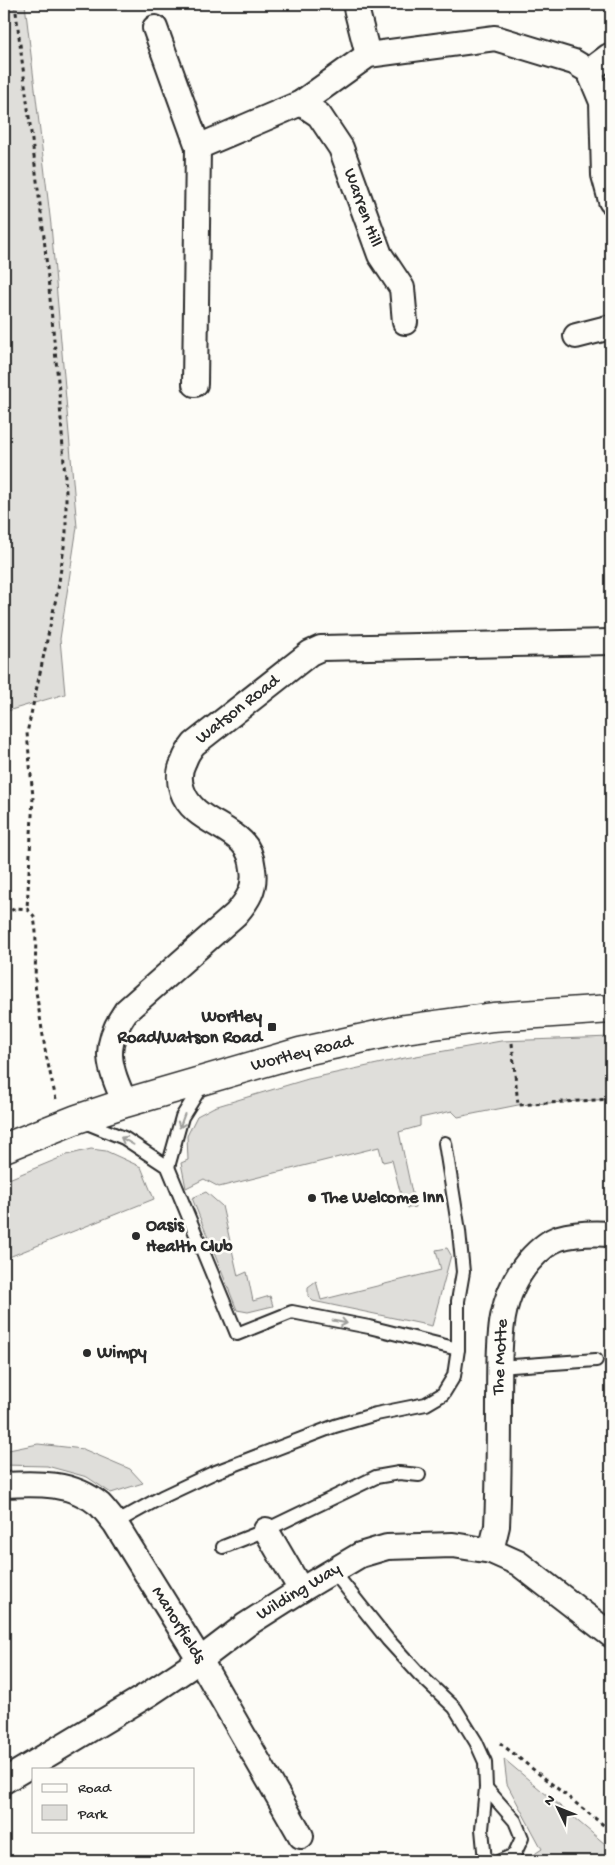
<svg xmlns="http://www.w3.org/2000/svg" width="615" height="1865" viewBox="0 0 615 1865" font-family="'Gochi Hand',sans-serif">
<style>
.green{fill:#dfdeda;stroke:#858482}
.lines{fill:none;stroke-linecap:round;stroke-linejoin:round}
.service-casing{stroke:#2b2b2b;stroke-width:16}
.minor-casing{stroke:#2b2b2b;stroke-width:28}
.primary-casing{stroke:#2b2b2b;stroke-width:31}
.path{stroke:#2b2b2b;stroke-width:3;stroke-dasharray:4 4;stroke-linecap:butt}
.service{stroke:#fdfcf7;stroke-width:12}
.minor{stroke:#fdfcf7;stroke-width:24}
.primary{stroke:#fdfcf7;stroke-width:28}
.oneway{stroke:#9e9e9b}
.poi-dot{fill:#2b2b2b;stroke:#fdfcf7;stroke-width:2}
.labels{text-anchor:middle;dominant-baseline:central;stroke-width:5;stroke-linejoin:round;paint-order:stroke}
.street-label{font-size:18px;fill:#2b2b2b;stroke:#fdfcf7}
.poi-label{font-size:18px;font-weight:bold;fill:#2b2b2b;stroke:#fdfcf7;text-anchor:start}
</style>
<rect width="100%" height="100%" fill="#fdfcf7"/>
<filter id="ink" filterUnits="userSpaceOnUse"><feTurbulence type="fractalNoise" baseFrequency=".02" numOctaves="2"/><feDisplacementMap in="SourceGraphic" scale="10" xChannelSelector="R" yChannelSelector="G"/><feConvolveMatrix kernelMatrix="1 2 1 2 8 2 1 2 1" color-interpolation-filters="sRGB"/></filter>
<g filter="url(#ink)">
<!-- green -->
<g class="green">
<polygon points="4,4 25,4 51,225 77,527 60,639 65,694 4,712"/>
<polygon points="611,1037 611,1099 518,1105 458,1117 452,1111 420,1118 420,1126 399,1132 415,1207 408,1208 407,1202 403,1203 392,1160 383,1162 379,1147 219,1187 204,1179 186,1188 181,1163 188,1160 187,1136 197,1116 214,1107 308,1079 405,1058 501,1041"/>
<polygon points="91,1149 106,1151 141,1167 154,1199 4,1259 4,1181 67,1155"/>
<polygon points="206,1192 222,1206 238,1276 247,1272 253,1301 270,1296 273,1306 248,1312 237,1310 192,1198"/>
<polygon points="447,1248 451,1255 432,1326 313,1301 308,1296 308,1287 316,1281 321,1300 441,1270 436,1250"/>
<polygon points="38,1444 83,1449 130,1469 143,1483 111,1493 87,1477 47,1466 4,1465 4,1451"/>
<polygon points="504,1759 611,1849 611,1861 524,1861 542,1849 507,1784"/>
</g>
<g class="lines">
<!-- service casing -->
<g class="service-casing">
<g id="service">
<polyline points="82,1121 124,1138 168,1167 237,1334 292,1312 369,1327 458,1349"/>
<polyline points="168,1167 182,1117 204,1082"/>
<polyline points="498,1367 596,1360"/>
<polyline points="115,1523 162,1497 213,1473 335,1426 376,1414 426,1404 443,1394 454,1376 458,1349 458,1301 463,1272 459,1231 445,1143"/>
<polyline points="223,1547 266,1530 376,1477 399,1473 419,1475"/>
<polyline points="333,1571 388,1640 420,1675 455,1708 476,1742 485,1762 486,1788 482,1829 485,1861"/>
<polyline points="486,1788 515,1821 522,1838 514,1855 500,1861"/>
</g>
</g>
<!-- minor casing -->
<g class="minor-casing">
<g id="minor">
<polyline points="355,4 368,55"/>
<polyline points="155,28 198,147"/>
<polyline points="589,71 609,56"/>
<polyline points="301,103 319,115 341,148 380,255 402,288 405,322"/>
<polyline points="576,336 611,327"/>
<polyline points="195,384 198,147 301,103 368,55 495,38 574,62 589,71 602,102 604,175 611,201"/>
<path d="M125,1103C109,1066 101,1047 126,1011L236,914C248,900 256,888 253,869C252,859 249,849 242,842C223,823 191,818 182,790C179,781 179,770 184,761C186,755 190,749 194,744L310,653L321,648L611,642"/>
<path d="M4,1485C37,1483 73,1482 100,1505C105,1510 110,1517 115,1523L200,1660L301,1836"/>
<polyline points="266,1530 301,1590"/>
<path d="M491,1551L497,1526C499,1483 499,1440 499,1398C500,1348 495,1301 529,1261C537,1252 547,1242 559,1238C576,1233 594,1233 611,1234"/>
<polyline points="4,1781 149,1694 200,1660 246,1625 301,1590 360,1555 387,1547 453,1545 491,1551 518,1563 611,1635"/>
</g>
</g>
<!-- primary casing -->
<g class="primary-casing">
<polyline id="primary" points="4,1148 77,1119 125,1103 300,1052 405,1029 493,1017 611,1009"/>
</g>
<!-- path -->
<g class="path">
<polyline points="15,4 44,237 59,391 66,492 66,533 58,589 27,733 33,797 27,909"/>
<polyline points="4,914 16,908 27,909 34,916 36,932 35,985 46,1055 56,1099"/>
<polyline points="512,1043 518,1105 611,1099"/>
<polyline points="500,1743 611,1831"/>
</g>
<!-- service -->
<use href="#service" class="service"/>
<!-- minor -->
<use href="#minor" class="minor"/>
<!-- primary -->
<use href="#primary" class="primary"/>
</g>
<!-- one-way arrows -->
<defs><path id="oneway-shaft" d="M-6 0H5M1.5-3L5.5 0L1.5 3" fill="none" stroke-width="1.6" stroke-linecap="round" stroke-linejoin="round" transform="scale(1.25)"/></defs>
<g class="oneway">
<use href="#oneway-shaft" transform="translate(182 1121) rotate(110)"/>
<use href="#oneway-shaft" transform="translate(127 1141) rotate(-150)"/>
<use href="#oneway-shaft" transform="translate(340 1322) rotate(11)"/>
</g>
</g>
<!-- markers -->
<g class="poi-dot">
<rect x="267" y="1022" width="10" height="10" rx="2.5"/>
<circle cx="312" cy="1198" r="5"/>
<circle cx="136" cy="1236" r="5"/>
<circle cx="87" cy="1353" r="5"/>
</g>
<g class="labels">
<!-- street labels -->
<g class="street-label">
<text transform="translate(362 208) rotate(70)">Warren Hill</text>
<text transform="translate(238 710) rotate(-38)">Watson Road</text>
<text transform="translate(302 1054) rotate(-14)">Wortley Road</text>
<text transform="translate(501 1357) rotate(-87)">The Motte</text>
<text transform="translate(299 1592) rotate(-31)">Wilding Way</text>
<text transform="translate(178 1625) rotate(58)">Manorfields</text>
</g>
<!-- poi labels -->
<g class="poi-label">
<text x="262" y="1017" text-anchor="end">Wortley<tspan x="262" dy="21">Road/Watson Road</tspan></text>
<text x="322" y="1198">The Welcome Inn</text>
<text x="146" y="1226">Oasis<tspan x="146" dy="21">Health Club</tspan></text>
<text x="97" y="1353">Wimpy</text>
</g>
</g>
<!-- margin -->
<rect width="615" height="1865" fill="none" stroke="#fdfcf7" stroke-width="20"/>
<rect x="10" y="10" width="595" height="1845" fill="none" stroke="#2b2b2b" stroke-width="2" filter="url(#ink)"/>
<!-- legend -->
<rect x="32" y="1768" width="162" height="65" fill="#fdfcf7" stroke="#a9a8a5"/>
<rect x="42" y="1784" width="25" height="8" fill="#fdfcf7" stroke="#a9a8a5"/>
<text x="78" y="1792" font-size="15" fill="#2b2b2b">Road</text>
<rect x="42" y="1805" width="25" height="15" fill="#dfdeda" stroke="#a9a8a5"/>
<text x="78" y="1818" font-size="15" fill="#2b2b2b">Park</text>
<!-- north arrow -->
<g transform="translate(558 1808) rotate(313)" stroke="#fdfcf7" stroke-width="4" paint-order="stroke">
<path d="M0-4L9 19L0 12L-9 19Z" fill="#2b2b2b"/>
<text y="-8" font-size="14" font-weight="bold" text-anchor="middle" fill="#2b2b2b">N</text>
</g>
</svg>
